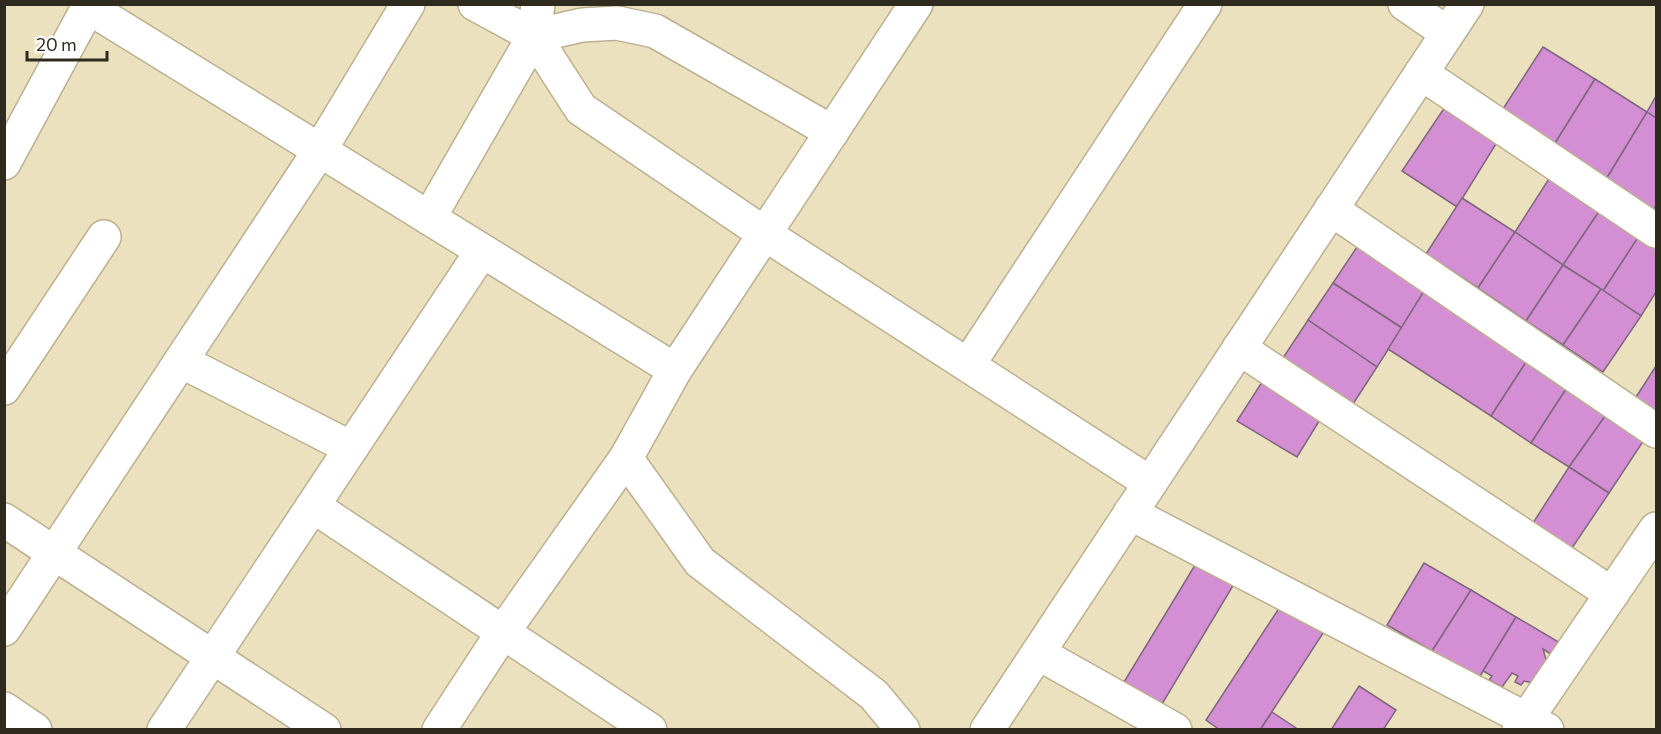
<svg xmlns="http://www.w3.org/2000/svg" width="1661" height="734" viewBox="0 0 1661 734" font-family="Commissioner,sans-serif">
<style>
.building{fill:#d48ed3;stroke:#7e667e;stroke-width:1.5}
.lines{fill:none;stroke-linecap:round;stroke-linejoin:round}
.minor-casing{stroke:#bbb191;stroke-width:36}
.minor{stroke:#fff;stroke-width:33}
</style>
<rect width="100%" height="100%" fill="#ebe1bf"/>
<!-- building -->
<g class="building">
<polygon points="1543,47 1595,79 1552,148 1499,115"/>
<polygon points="1595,79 1647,112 1605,181 1552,148"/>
<polygon points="1656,96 1656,118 1647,112"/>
<polygon points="1447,104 1499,139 1457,207 1402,171"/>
<polygon points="1647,112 1656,118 1656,205 1653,212 1605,181"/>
<polygon points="1552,174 1602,207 1563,265 1515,232"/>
<polygon points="1462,198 1515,232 1478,288 1426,254"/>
<polygon points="1602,207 1641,233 1603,291 1563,265"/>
<polygon points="1515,232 1563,265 1526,321 1478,288"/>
<polygon points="1641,233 1656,244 1656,292 1641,316 1603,291"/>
<polygon points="1357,247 1424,291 1402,328 1333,283"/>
<polygon points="1563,265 1601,289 1563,345 1526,321"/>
<polygon points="1333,283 1402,328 1377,367 1308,320"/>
<polygon points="1601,289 1641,316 1603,372 1563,345"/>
<polygon points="1424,291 1528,359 1491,416 1388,349"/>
<polygon points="1308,320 1377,367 1353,404 1283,358"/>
<polygon points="1528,359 1568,386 1531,443 1491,416"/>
<polygon points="1656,366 1656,411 1636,397"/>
<polygon points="1262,382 1321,418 1297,457 1237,421"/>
<polygon points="1568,386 1608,412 1569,467 1531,443"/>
<polygon points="1608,412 1646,437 1609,493 1569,467"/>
<polygon points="1569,467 1609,493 1572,548 1533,523"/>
<polygon points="1203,552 1240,574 1162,704 1124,682"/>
<polygon points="1424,563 1471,590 1432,651 1387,625"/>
<polygon points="1471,590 1516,617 1479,678 1432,651"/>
<polygon points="1287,596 1329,624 1260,730 1220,730 1206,720"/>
<polygon points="1516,617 1567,647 1560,660 1543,649 1547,663 1533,683 1524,681 1521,685 1515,682 1518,676 1512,673 1502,687 1489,680 1492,676 1483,671"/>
<polygon points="1359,686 1396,710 1383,730 1331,730"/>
<polygon points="1272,712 1299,730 1260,730"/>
</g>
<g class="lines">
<!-- minor casing -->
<g class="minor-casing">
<g id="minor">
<polyline points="475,4 534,36 581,109 765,234 1150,483"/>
<polyline points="538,4 534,36 582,25 617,23 655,31 832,132"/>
<polyline points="1405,4 1447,33"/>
<polyline points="88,7 675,370"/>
<polyline points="1421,73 1656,231"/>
<polyline points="4,163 90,4"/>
<polyline points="1331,209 1656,431"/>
<polyline points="429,218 534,36"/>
<polyline points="1239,348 1612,594"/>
<polyline points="181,361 351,448"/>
<polyline points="968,365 1205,4"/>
<polyline points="4,388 104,237"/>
<polyline points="626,458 700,562 874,695 903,730"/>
<polyline points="313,506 650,730"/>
<polyline points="1130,513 1547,730"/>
<polyline points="4,520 324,730"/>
<polyline points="4,629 320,150 408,4"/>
<polyline points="1038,653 1175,730"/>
<polyline points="4,709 35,730"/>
<polyline points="164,730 482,251"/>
<polyline points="439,730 503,632 626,458 675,370 916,4"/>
<polyline points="987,730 1467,4"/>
<polyline points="1519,730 1656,529"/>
</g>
</g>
<!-- minor -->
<use href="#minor" class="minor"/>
</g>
<!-- border -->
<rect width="1661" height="734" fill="none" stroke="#2e2a1d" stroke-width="12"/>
<!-- scale -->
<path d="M27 51v9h80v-9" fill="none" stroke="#2e2a1d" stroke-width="3"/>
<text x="36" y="51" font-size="18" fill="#2e2a1d" stroke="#ffffff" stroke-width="4.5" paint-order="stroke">20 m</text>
</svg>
